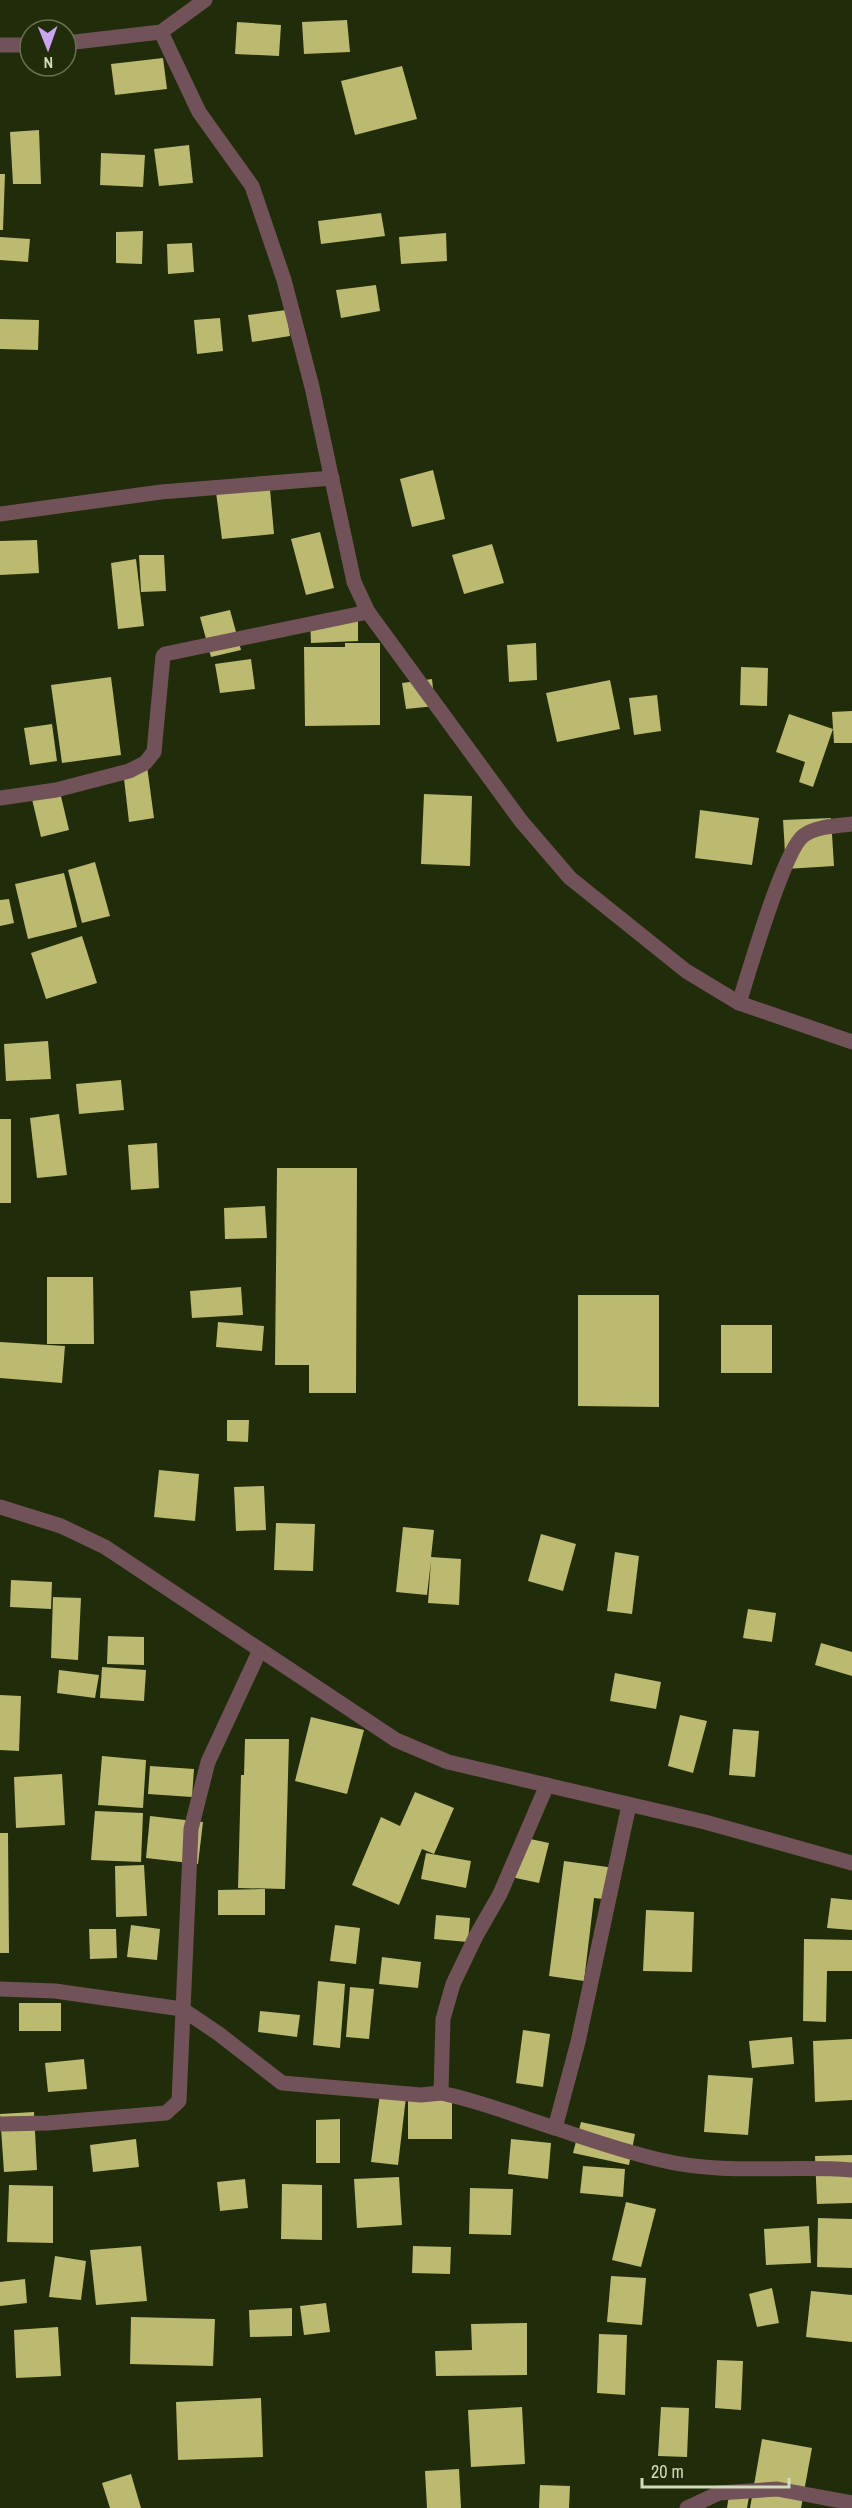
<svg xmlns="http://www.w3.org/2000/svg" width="852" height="2508" viewBox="0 0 852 2508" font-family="'Archivo Narrow',sans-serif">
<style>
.building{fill:#bcb970}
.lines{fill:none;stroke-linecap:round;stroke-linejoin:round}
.minor{stroke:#715258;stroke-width:15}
</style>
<rect width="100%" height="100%" fill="#202c0a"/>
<!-- building -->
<g class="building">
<polygon points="347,20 350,52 304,54 302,22"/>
<polygon points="237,22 281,25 279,56 235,54"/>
<polygon points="163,58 167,89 115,95 111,64"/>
<polygon points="402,66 417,119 355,135 341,81"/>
<polygon points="39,130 41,184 13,184 10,132"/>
<polygon points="189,145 193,183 159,186 154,149"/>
<polygon points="101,153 145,155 143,187 100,185"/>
<polygon points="0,174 5,174 3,230 0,230"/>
<polygon points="381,213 385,236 321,244 318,221"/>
<polygon points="143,231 142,264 116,263 116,232"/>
<polygon points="446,233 447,261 401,264 399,237"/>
<polygon points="0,237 30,239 28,262 0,260"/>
<polygon points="192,243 194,272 168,274 167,244"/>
<polygon points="376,285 380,311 341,318 336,290"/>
<polygon points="286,310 290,336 252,342 248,315"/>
<polygon points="220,318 223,351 197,354 194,320"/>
<polygon points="0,319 39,320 38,350 0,349"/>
<polygon points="433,470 445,519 412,527 400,479"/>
<polygon points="269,478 274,534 222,539 215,484"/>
<polygon points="320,532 334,588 306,595 291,539"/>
<polygon points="37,540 39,573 0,575 0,541"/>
<polygon points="492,544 504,583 464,594 452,555"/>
<polygon points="139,555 164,555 166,591 141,592"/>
<polygon points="136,559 144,626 118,629 111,563"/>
<polygon points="230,610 241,650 211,657 200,617"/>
<polygon points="358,616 358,641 311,643 310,618"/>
<polygon points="345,643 380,643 380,725 305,726 304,647 345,647"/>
<polygon points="536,643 537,680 509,682 507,645"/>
<polygon points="251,659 255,689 220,693 215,664"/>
<polygon points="741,667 768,668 767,706 740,705"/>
<polygon points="111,677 121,755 62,763 51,685"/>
<polygon points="432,679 435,706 406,709 402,683"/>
<polygon points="610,680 620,729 557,742 546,693"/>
<polygon points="657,695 661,731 634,735 629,698"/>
<polygon points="852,711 852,743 834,743 832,712"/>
<polygon points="789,714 833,729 813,787 799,782 805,762 776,752"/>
<polygon points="52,724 57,761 30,765 24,728"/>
<polygon points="147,766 154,818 129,822 123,770"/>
<polygon points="59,788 69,830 41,837 31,795"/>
<polygon points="424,794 472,796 470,866 421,864"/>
<polygon points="700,810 759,818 752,865 695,858"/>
<polygon points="831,818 834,866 786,869 783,820"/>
<polygon points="95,862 110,916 82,923 68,870"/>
<polygon points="64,873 77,927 28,939 15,884"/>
<polygon points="9,899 14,923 0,926 0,900"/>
<polygon points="82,936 97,983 46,999 31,953"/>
<polygon points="48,1041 51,1079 6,1081 4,1044"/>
<polygon points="121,1080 124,1110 79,1114 76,1084"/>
<polygon points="59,1114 67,1175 37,1178 30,1118"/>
<rect x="0" y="1119" width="11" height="84"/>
<polygon points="157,1143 159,1188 131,1190 128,1145"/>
<polygon points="277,1168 357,1168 356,1393 309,1393 309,1365 275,1365"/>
<polygon points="265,1206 267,1238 225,1239 224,1208"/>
<polygon points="47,1277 93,1277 94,1344 47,1344"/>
<polygon points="241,1287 243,1315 192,1318 190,1291"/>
<polygon points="578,1295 659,1295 659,1407 578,1406"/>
<polygon points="218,1322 264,1326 262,1351 216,1347"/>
<rect x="721" y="1325" width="51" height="48"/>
<polygon points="0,1342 65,1346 62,1383 0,1378"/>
<polygon points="227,1420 249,1420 248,1442 227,1441"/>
<polygon points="159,1470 199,1474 195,1521 154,1517"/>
<polygon points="264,1486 266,1530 236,1531 234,1487"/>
<polygon points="276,1523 315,1524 313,1571 274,1570"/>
<polygon points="403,1527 434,1530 431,1557 461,1559 459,1605 428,1603 431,1561 427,1595 396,1592"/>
<polygon points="541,1534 576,1544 563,1591 528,1581"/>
<polygon points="615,1552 639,1556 632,1614 607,1611"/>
<polygon points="11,1580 52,1582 51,1609 10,1607"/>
<polygon points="53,1597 81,1598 78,1660 51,1658"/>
<polygon points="748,1609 776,1613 772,1642 743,1638"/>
<polygon points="108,1636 144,1637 144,1665 107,1664"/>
<polygon points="821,1643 852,1652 852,1676 815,1665"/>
<polygon points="102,1667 146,1670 144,1701 100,1698"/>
<polygon points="59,1670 99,1675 95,1698 57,1693"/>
<polygon points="615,1673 661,1682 656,1709 610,1701"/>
<polygon points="0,1695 21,1696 19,1751 0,1750"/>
<polygon points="680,1715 707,1721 693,1773 668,1766"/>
<polygon points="311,1717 364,1730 347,1794 295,1781"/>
<polygon points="733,1729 759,1731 755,1777 729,1775"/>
<polygon points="245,1739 289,1739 285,1889 238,1888 241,1775 244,1775"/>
<polygon points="102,1756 146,1760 143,1808 98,1805"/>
<polygon points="150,1766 194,1769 192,1797 148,1794"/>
<polygon points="62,1774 65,1825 16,1828 14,1777"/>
<polygon points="415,1792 454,1808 434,1854 422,1849 399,1905 352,1885 381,1817 400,1826"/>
<polygon points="95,1811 143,1813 141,1862 91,1860"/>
<polygon points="150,1816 203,1822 198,1864 146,1858"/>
<polygon points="0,1833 8,1833 9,1953 0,1953"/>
<polygon points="521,1837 549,1843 539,1883 511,1877"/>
<polygon points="426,1853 471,1861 466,1888 421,1879"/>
<polygon points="564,1861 615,1868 611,1900 594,1898 584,1981 549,1976"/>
<polygon points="144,1865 147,1916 116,1917 115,1866"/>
<polygon points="265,1889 265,1915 218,1915 218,1890"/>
<polygon points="831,1898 852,1900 852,1930 827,1928"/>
<polygon points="646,1910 694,1912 692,1972 643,1971"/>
<polygon points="436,1915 470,1918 468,1942 434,1939"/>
<polygon points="131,1925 160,1929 157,1960 127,1957"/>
<polygon points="335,1925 360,1928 356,1964 330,1961"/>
<polygon points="89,1929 116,1929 117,1958 90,1959"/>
<polygon points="804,1939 852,1940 852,1971 827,1971 826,2022 803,2021"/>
<polygon points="382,1957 421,1962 418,1988 379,1984"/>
<polygon points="318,1981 345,1984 340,2048 313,2045"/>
<polygon points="350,1987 374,1989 369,2039 346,2037"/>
<rect x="19" y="2003" width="42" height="28"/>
<polygon points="260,2011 300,2015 297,2037 258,2032"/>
<polygon points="523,2030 550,2034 543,2087 516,2083"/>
<polygon points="792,2037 794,2064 752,2068 749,2041"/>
<polygon points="852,2039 852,2100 815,2102 813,2041"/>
<polygon points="84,2059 87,2089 48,2092 45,2063"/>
<polygon points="708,2075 753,2078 748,2135 704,2132"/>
<polygon points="380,2094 406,2097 398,2165 371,2162"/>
<rect x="408" y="2095" width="44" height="44"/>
<polygon points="34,2112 37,2170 4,2172 0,2114"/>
<polygon points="340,2119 340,2163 316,2163 316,2120"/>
<polygon points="581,2122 635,2134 629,2165 573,2153"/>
<polygon points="136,2139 139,2167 93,2172 90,2145"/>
<polygon points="511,2139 551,2143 548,2179 508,2174"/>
<polygon points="852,2155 852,2203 817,2204 815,2156"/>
<polygon points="583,2166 625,2169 623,2197 580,2193"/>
<polygon points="399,2177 402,2225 357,2228 354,2179"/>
<polygon points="245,2179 248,2208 220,2211 217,2182"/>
<polygon points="282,2184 322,2185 322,2240 281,2239"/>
<polygon points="9,2185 53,2186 53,2243 7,2242"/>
<polygon points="470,2188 513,2189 511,2235 469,2234"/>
<polygon points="626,2202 656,2209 641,2267 612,2260"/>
<polygon points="818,2218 852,2219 852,2268 817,2267"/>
<polygon points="809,2226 811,2263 766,2265 764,2229"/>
<polygon points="141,2246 147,2301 96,2305 90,2250"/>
<polygon points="413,2246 451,2247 450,2274 412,2273"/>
<polygon points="55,2256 86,2261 81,2300 49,2297"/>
<polygon points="611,2276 646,2278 642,2325 607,2322"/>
<polygon points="25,2279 27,2303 0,2306 0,2282"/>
<polygon points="772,2288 779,2323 757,2327 749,2294"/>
<polygon points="811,2291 852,2295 852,2342 806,2337"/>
<polygon points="326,2303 330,2332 304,2335 300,2306"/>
<polygon points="292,2308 292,2336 250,2337 249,2310"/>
<polygon points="131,2317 215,2319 213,2366 130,2364"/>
<polygon points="527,2323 527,2375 436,2376 435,2351 472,2350 471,2324"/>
<polygon points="58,2327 61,2376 16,2378 14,2330"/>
<polygon points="599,2334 627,2335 625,2395 597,2393"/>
<polygon points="717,2360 743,2361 741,2410 715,2408"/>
<polygon points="261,2398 263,2457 178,2460 176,2402"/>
<polygon points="522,2407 525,2464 471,2467 468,2410"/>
<polygon points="661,2407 689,2408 687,2457 658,2456"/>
<polygon points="762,2439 812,2448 801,2508 750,2508"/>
<polygon points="459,2469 461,2508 427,2508 425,2471"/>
<polygon points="131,2474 141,2508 110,2508 102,2483"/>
<polygon points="540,2485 570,2486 569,2508 539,2508"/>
<polygon points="730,2488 750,2491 747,2508 727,2508"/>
</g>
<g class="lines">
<!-- minor -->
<g class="minor">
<polyline points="161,32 199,112 252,186 284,280 312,387 354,582 368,612 521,821 570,878 686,971 739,1003 852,1042"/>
<polyline points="66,43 161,32 205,0"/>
<polyline points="0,45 30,45"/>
<polyline points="0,514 161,492 332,478"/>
<polyline points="0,798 56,790 129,771 145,763 154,752 163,656 165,654 368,612"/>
<path d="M739,1003C749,972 783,852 803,836C816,826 837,826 852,824"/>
<polyline points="0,1507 61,1526 105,1547 396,1740 448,1762 705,1822 852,1863"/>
<polyline points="0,1989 55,1991 182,2009 219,2034 282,2083 421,2095 441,2093 443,2019 453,1984 476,1936 500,1894 547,1785"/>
<path d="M441,2093C480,2101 517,2116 555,2128C590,2140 628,2153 665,2161C725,2175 790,2165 852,2170"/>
<polyline points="0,2124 48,2123 166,2113 179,2101 191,1829 208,1762 260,1650"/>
<polyline points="555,2128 578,2042 629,1805"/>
<polyline points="687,2508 719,2493 777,2489 852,2503"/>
</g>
</g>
<!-- north arrow -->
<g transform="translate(48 48) rotate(179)"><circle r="28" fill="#202c0a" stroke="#667251" stroke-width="1.5"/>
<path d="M0-4.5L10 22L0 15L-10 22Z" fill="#c9a5ee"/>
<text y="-9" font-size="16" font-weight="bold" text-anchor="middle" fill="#cedcbb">N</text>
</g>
<!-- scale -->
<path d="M642 2478v9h147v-9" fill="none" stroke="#cedcbb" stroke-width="3"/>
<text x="651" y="2478" font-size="18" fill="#cedcbb" stroke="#202c0a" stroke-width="4.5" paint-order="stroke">20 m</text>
</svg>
